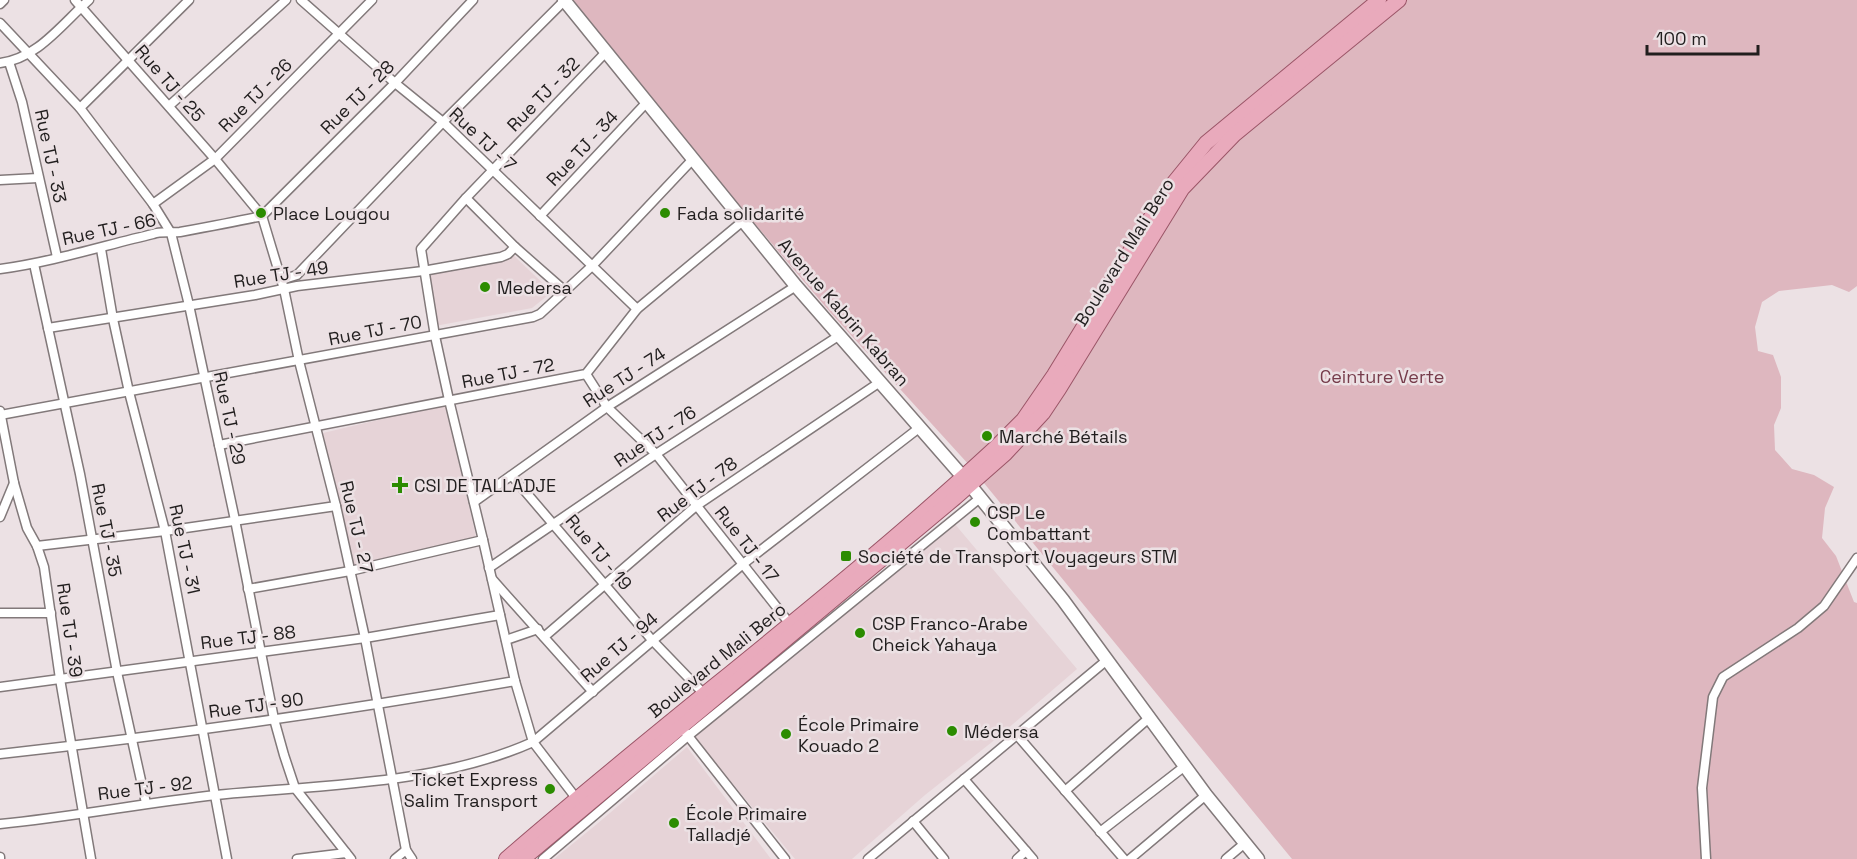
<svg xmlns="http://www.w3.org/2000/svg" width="1857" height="859" viewBox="0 0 1857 859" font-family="'Space Grotesk',sans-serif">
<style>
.built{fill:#e6d3d7}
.green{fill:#deb7bf}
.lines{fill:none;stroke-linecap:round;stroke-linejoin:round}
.street-casing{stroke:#82797a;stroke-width:11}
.secondary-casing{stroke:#82797a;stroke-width:15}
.primary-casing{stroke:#9a5567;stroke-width:16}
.street{stroke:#fff;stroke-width:8}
.secondary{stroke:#fff;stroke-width:12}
.primary{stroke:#e9aabc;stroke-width:14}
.poi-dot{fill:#2b8c00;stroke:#ece1e4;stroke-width:2}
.labels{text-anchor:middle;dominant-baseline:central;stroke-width:5;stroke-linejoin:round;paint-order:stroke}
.street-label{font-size:18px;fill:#211e1e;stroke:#ece1e4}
.poi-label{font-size:18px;fill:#211e1e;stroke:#ece1e4;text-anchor:start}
.park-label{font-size:18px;fill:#763c4b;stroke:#ece1e4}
</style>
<rect width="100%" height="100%" fill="#ece1e4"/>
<!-- built -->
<g class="built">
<polygon points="510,252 552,292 532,308 435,326 423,268"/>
<polygon points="446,404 476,537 353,565 323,433"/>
<polygon points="954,523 1077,669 992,742 925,795 852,859 795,859 694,737 814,641"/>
<polygon points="687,747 771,859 554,859 597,824"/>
</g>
<!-- green -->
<polygon class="green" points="573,0 1857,0 1857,286 1849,292 1832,285 1779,291 1762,302 1755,327 1758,351 1773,355 1781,377 1781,408 1774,425 1775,450 1792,469 1814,475 1834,487 1825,508 1822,538 1836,556 1854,602 1857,603 1857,859 1292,859 970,466 830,312 727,191"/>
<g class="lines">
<!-- street casing -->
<g class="street-casing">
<g id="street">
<polyline points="75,0 215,159 262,216 284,289 299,361 336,506 365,638 406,850 412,859"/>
<polyline points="301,0 395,83 443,122 637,309"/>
<polyline points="0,4 4,0"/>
<polyline points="0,23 80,108 153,204 171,233 189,305 235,520 274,719 284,755 295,788 351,859"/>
<polyline points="9,62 22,102 57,257"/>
<path d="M0,63C37,59 62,24 89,0"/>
<polyline points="169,106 286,0"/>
<polyline points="80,108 189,0"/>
<polyline points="0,180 38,178"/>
<polyline points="466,198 515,247 565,291"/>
<polyline points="153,204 215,159 372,0"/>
<polyline points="262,216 395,83 473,0"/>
<polyline points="540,216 647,102"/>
<polyline points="101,249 113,319 129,392 165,531 227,859"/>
<polyline points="34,264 80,474 117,672 146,803"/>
<path d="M0,269C52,262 102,246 153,234C161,231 171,233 180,232C207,227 234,222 262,216"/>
<polyline points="281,280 297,275 443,122 564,1"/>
<polyline points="48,328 255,295 297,286 423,271 501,257 508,254 515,247"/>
<polyline points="586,374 607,407 656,454 790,624"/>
<polyline points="0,411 14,483 27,528 37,546 44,567 60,679 91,859"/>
<polyline points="0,415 533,317 540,314 592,266 693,159"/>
<polyline points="219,445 586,374 637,309 743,221"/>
<polyline points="512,476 652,640 706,696"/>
<polyline points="474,502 607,407 796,286"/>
<polyline points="0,517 14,483"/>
<polyline points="37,546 165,531 336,506"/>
<polyline points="489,568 656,454 840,335"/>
<polyline points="492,579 593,692"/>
<polyline points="248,589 350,571 483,540"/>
<polyline points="0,613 51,613"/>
<polyline points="544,637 696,506 880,382"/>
<polyline points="506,640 538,629"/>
<polyline points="0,687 365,638 500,615"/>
<polyline points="685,732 785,859"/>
<polyline points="1017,735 1124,859"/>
<path d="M0,754C172,735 344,711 515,681"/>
<polyline points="964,779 1033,859"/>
<polyline points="1065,791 1149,718"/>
<polyline points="576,798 533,742 515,681 483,540 449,400 435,336 421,249 466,198 606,52"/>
<polyline points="913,821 944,859"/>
<path d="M0,824C72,817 144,803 216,795C320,785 437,785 533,742L743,564L919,428"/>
<polyline points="1100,832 1185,766"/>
<polyline points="0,857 0,859"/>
<polyline points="297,859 346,853"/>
<polyline points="395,859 406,850"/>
<polyline points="543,859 688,736 980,498"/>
<polyline points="868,859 1107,660"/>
<polyline points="1017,859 1026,851"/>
<polyline points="1130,859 1206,795"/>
<polyline points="1226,859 1245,843"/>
<polyline points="1706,859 1702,788 1713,697 1723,677 1798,628 1824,606 1857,558"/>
</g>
</g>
<!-- secondary casing -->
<g class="secondary-casing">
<polyline id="secondary" points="564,0 796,286 970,485 1063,600 1206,795 1258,859"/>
</g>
<!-- primary casing -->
<g class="primary-casing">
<g id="primary">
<path d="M506,859C667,719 839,592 995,448L1023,420L1054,375L1167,191L1206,143L1379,0"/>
<polyline points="523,859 955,498 1005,454 1043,413 1059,389 1182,189 1235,134 1399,0"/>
</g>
</g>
<!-- street -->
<use href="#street" class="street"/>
<!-- secondary -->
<use href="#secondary" class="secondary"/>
<!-- primary -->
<use href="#primary" class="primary"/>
</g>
<!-- markers -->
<g class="poi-dot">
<circle cx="261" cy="213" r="6"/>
<circle cx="665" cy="213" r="6"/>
<circle cx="485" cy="287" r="6"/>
<circle cx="987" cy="436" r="6"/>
<path d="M397 476h6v6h6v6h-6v6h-6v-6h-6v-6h6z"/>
<circle cx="975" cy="522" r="6"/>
<rect x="840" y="550" width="12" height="12" rx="3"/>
<circle cx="860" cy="633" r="6"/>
<circle cx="952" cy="731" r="6"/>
<circle cx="786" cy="734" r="6"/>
<circle cx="550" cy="789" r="6"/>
<circle cx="674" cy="823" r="6"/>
</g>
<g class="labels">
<!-- street labels -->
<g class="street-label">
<text transform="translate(170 83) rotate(49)">Rue TJ - 25</text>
<text transform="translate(543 94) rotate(-46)">Rue TJ - 32</text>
<text transform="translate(255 95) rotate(-45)">Rue TJ - 26</text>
<text transform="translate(357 97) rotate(-45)">Rue TJ - 28</text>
<text transform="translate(483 139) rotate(43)">Rue TJ - 7</text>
<text transform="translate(582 148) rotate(-47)">Rue TJ - 34</text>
<text transform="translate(51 156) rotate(78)">Rue TJ - 33</text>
<text transform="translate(109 229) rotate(-12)">Rue TJ - 66</text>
<text transform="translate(1124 252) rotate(-58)">Boulevard Mali Bero</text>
<text transform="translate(281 274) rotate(-9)">Rue TJ - 49</text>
<text transform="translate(844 312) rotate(49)">Avenue Kabrin Kabran</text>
<text transform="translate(375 330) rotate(-11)">Rue TJ - 70</text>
<text transform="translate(508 373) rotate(-11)">Rue TJ - 72</text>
<text transform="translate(624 377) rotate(-33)">Rue TJ - 74</text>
<text transform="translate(230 418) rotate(78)">Rue TJ - 29</text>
<text transform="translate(655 436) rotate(-34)">Rue TJ - 76</text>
<text transform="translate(697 489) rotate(-37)">Rue TJ - 78</text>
<text transform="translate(357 527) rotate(77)">Rue TJ - 27</text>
<text transform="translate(107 530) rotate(79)">Rue TJ - 35</text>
<text transform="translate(747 544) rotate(52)">Rue TJ - 17</text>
<text transform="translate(185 549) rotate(78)">Rue TJ - 31</text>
<text transform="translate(599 552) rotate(50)">Rue TJ - 19</text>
<text transform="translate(70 630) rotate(82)">Rue TJ - 39</text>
<text transform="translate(248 637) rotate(-7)">Rue TJ - 88</text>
<text transform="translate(619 647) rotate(-41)">Rue TJ - 94</text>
<text transform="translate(717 660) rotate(-39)">Boulevard Mali Bero</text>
<text transform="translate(256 705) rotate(-8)">Rue TJ - 90</text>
<text transform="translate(145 788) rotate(-7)">Rue TJ - 92</text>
</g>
<!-- poi labels -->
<g class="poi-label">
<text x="273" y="213">Place Lougou</text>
<text x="677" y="213">Fada solidarité</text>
<text x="497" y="287">Medersa</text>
<text x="999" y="436">Marché Bétails</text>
<text x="414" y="485">CSI DE TALLADJE</text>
<text x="987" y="512">CSP Le<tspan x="987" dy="21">Combattant</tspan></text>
<text x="858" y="556">Société de Transport Voyageurs STM</text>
<text x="872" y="623">CSP Franco-Arabe<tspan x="872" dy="21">Cheick Yahaya</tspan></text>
<text x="798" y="724">École Primaire<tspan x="798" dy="21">Kouado 2</tspan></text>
<text x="964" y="731">Médersa</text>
<text x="538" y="779" text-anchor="end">Ticket Express<tspan x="538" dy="21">Salim Transport</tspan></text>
<text x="686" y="813">École Primaire<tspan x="686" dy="21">Talladjé</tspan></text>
</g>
<!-- park labels -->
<g class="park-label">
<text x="1382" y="376">Ceinture Verte</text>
</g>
</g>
<!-- scale -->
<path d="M1647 45v9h111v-9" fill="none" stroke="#211e1e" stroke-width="3"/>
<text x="1656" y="45" font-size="18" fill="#211e1e" stroke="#ece1e4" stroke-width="4.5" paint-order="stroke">100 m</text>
</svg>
